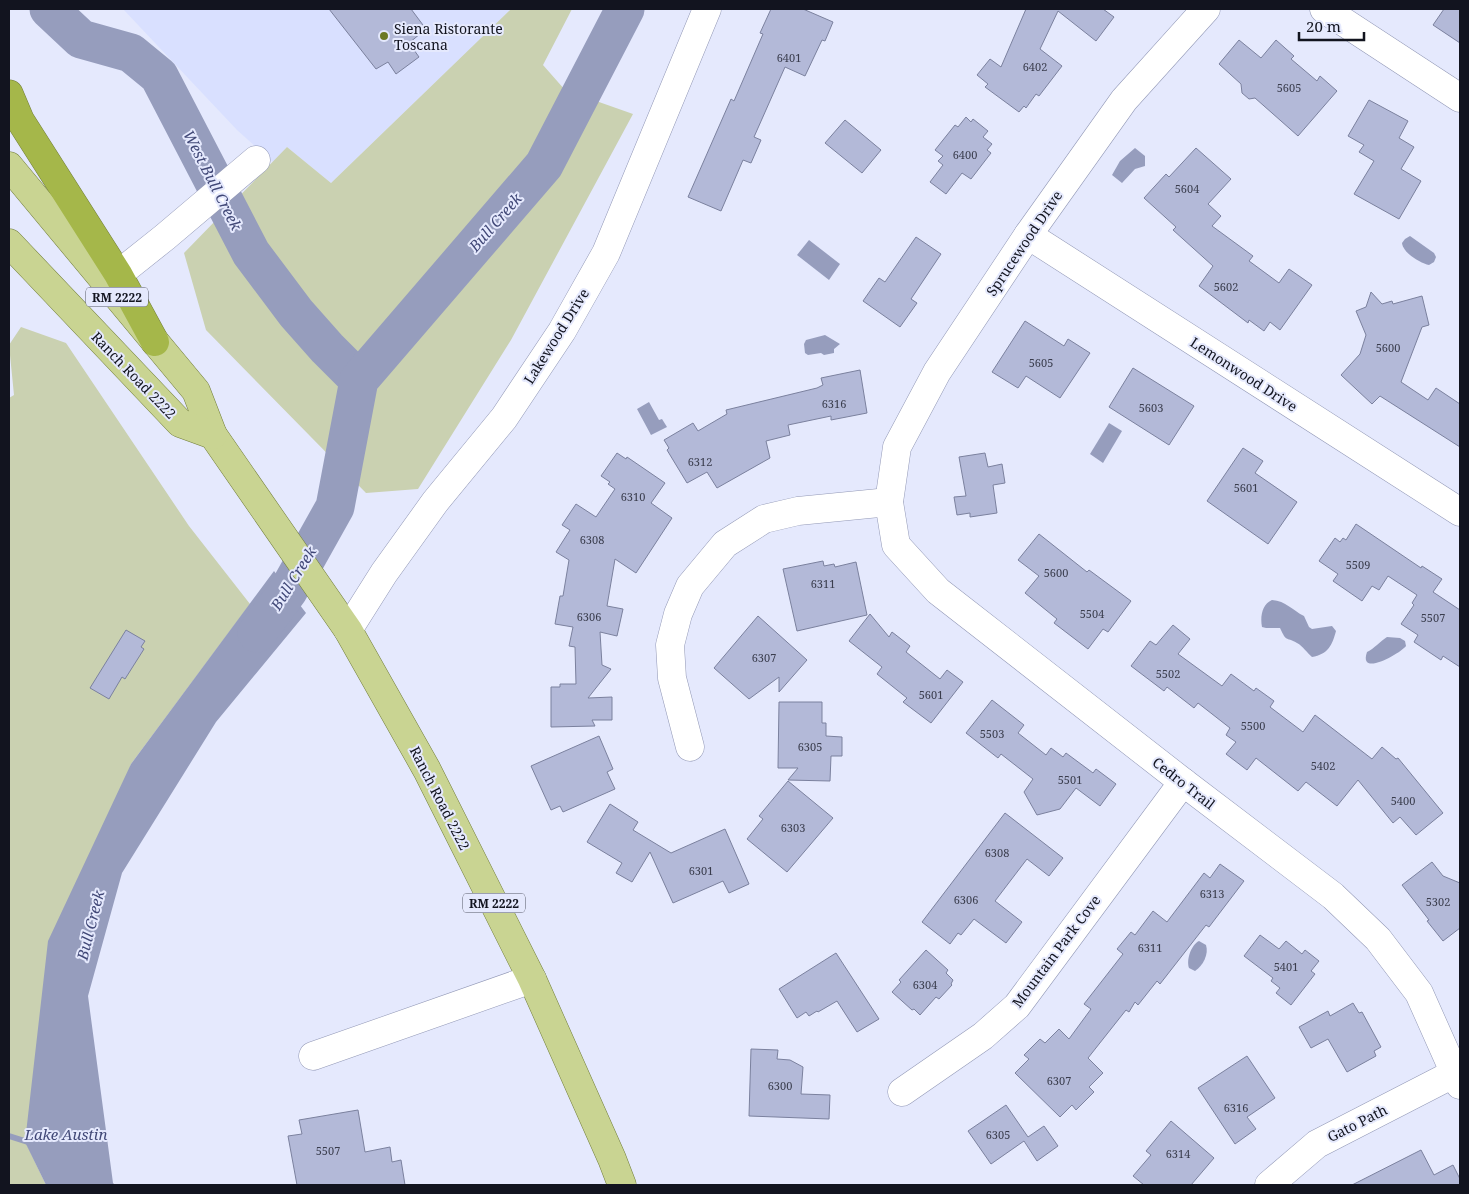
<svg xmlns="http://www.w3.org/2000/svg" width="1469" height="1194" viewBox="0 0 1469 1194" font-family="'Noto Serif',serif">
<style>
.built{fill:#d9e0ff}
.green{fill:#cad1b1}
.water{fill:#969dbd}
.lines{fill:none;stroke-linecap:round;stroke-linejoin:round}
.stream{stroke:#969dbd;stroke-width:6}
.river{stroke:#969dbd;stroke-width:39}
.building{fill:#b3b9d8;stroke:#7b819e}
.minor-casing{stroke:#9298b6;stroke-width:29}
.major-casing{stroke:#727e3b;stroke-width:29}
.highway-casing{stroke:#727e3b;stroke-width:29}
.minor{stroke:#fff;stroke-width:28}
.major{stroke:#c9d492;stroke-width:28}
.highway{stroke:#a5b74a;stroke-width:28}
.poi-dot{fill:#6c7925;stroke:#e5e9fd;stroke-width:2}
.labels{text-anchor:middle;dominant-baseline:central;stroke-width:4;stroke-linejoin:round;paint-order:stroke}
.number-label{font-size:11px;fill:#3a3d4d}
.shield{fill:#e5e9fd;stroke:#515462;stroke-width:1}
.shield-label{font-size:12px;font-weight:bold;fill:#12141f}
.poi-label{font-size:14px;fill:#12141f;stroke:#e5e9fd;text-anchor:start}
.street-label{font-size:14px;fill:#12141f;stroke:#e5e9fd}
.water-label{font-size:15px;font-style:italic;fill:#414877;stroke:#e5e9fd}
</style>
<rect width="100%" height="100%" fill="#e5e9fd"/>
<!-- built -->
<polygon class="built" points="123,9 511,9 331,183 287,147 273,162 237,130"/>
<!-- green -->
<g class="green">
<polygon points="511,9 572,9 543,65 565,90 633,114 511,340 418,489 366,493 206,330 184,253 287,147 331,183"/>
<polygon points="21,327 66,343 189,526 250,604 131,764 25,1141 46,1185 9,1185 9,398 14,395 9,345"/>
</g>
<!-- water -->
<g class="water">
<polygon points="1135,148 1145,156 1145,166 1135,169 1122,183 1112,175 1120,161"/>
<path d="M1410,236L1434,253L1436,257L1434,262L1429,265C1420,263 1403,253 1402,243L1405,239Z"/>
<polygon points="809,240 840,264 829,280 797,255"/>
<polygon points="825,335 840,344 834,349 834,353 824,355 821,353 808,355 805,353 804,344 806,340"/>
<polygon points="649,402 659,420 662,419 667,427 651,435 637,409"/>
<polygon points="1109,423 1122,431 1103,463 1090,454"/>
<polygon points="274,571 306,613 216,722 122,873 88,996 113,1183 115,1185 46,1185 25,1142 48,941 131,764"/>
<path d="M1272,600C1286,601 1292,610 1304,616L1309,627L1312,629L1332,626L1336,631C1332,646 1328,654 1312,657C1307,653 1303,646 1297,643C1285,636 1287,643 1280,628H1266L1262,627C1260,617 1262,604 1272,600Z"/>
<path d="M1387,637L1400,638L1405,641L1406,646C1401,653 1358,678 1367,652C1375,648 1379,642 1387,637Z"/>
<path d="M1199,941L1206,945C1209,954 1203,966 1195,971L1189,968C1186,960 1191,945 1199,941Z"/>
</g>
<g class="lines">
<!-- stream -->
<polyline class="stream" points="9,1136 31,1143"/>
<!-- river -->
<g class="river">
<polyline points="49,9 81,39 131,53 159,76 251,253 296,313 327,348 359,380"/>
<polyline points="257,633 288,591 335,507 359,380 544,165 625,9"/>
</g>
</g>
<!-- building -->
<g class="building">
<polygon points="329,9 411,9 426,29 409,43 419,57 396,74 388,62 376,69"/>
<polygon points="771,9 803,9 833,22 825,41 822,40 805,76 785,67 754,137 761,140 751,163 743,160 721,211 688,197 731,99 734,101 763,34 760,33"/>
<polygon points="1026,9 1103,9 1114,17 1096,41 1058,11 1040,49 1062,66 1039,96 1036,94 1026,108 1024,106 1019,112 985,87 988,84 977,75 990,59 1001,67"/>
<polygon points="1444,9 1460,9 1460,43 1433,25"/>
<polygon points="1239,40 1261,58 1276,40 1294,56 1291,59 1317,81 1320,76 1337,91 1298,136 1255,98 1249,99 1242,93 1241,84 1219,64"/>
<polygon points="1369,100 1408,121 1399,138 1414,147 1401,169 1421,181 1399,219 1354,194 1374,161 1359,152 1364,145 1348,136"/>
<polygon points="966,117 971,122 973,119 988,131 983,137 992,144 987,150 991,153 971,179 962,173 946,194 930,182 943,165 938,161 943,156 935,150 955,125 958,127"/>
<polygon points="845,120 881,150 862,173 825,143"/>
<polygon points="1196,148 1231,179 1208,204 1221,216 1212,226 1253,256 1249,261 1279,283 1289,269 1312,285 1280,330 1270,322 1264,331 1249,320 1248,323 1199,286 1213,266 1173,230 1176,227 1144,198 1166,174 1169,177"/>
<polygon points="916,237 941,254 911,299 917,303 900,327 863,301 879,278 885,282"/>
<polygon points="1371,292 1382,304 1392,301 1393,304 1422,296 1429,325 1422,327 1401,382 1428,400 1436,388 1460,404 1460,447 1380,396 1372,404 1341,375 1360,354 1366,335 1356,311 1366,307"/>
<polygon points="1025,321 1064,346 1068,339 1090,353 1060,398 1026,376 1018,388 992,372"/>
<polygon points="1133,368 1194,406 1169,445 1109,407"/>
<polygon points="860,370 867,413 831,420 831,416 788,425 790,435 766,441 770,458 717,488 707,472 687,483 667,450 669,448 664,440 693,423 698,431 727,414 726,410 817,388 823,385 821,378"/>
<polygon points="1243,448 1263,461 1255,473 1297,502 1268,544 1207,501"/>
<polygon points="617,453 626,459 627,457 665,483 651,503 672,518 636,573 615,559 607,606 623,609 617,636 600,632 602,665 611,669 588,698 612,697 612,720 592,720 595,726 551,727 551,687 560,687 560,684 576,684 575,647 569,646 573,627 555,624 560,596 563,596 569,560 556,552 570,530 562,525 576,504 596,517 615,489 608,484 610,482 601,476"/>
<polygon points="985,453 988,467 1002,464 1005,483 993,485 997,513 970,517 970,513 957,515 954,497 966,496 959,457"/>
<polygon points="1356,524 1421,568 1422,566 1442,579 1433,592 1460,610 1460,667 1443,656 1441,660 1414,642 1418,635 1401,624 1414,605 1412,603 1417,595 1388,576 1379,590 1372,586 1362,601 1333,581 1338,574 1319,561 1335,538 1340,542 1343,538 1346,540"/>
<polygon points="1039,534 1087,572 1089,570 1131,601 1108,632 1103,629 1088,649 1054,623 1057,619 1025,593 1039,576 1018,560"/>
<polygon points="823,561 824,566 834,564 835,567 856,562 867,615 797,631 783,569"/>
<polygon points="870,614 889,637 892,632 910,646 906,652 940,679 947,670 963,682 931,723 903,702 907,698 877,674 882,667 849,641"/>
<polygon points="758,616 807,660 779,692 779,677 749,699 714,668"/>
<polygon points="1173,625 1190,639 1178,654 1222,686 1231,674 1254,691 1256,688 1274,701 1270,707 1303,732 1315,715 1372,759 1382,747 1396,759 1398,758 1443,813 1416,835 1400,817 1393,823 1358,780 1337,806 1306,782 1298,791 1256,758 1247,770 1226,754 1236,742 1226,735 1230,728 1198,703 1194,708 1167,687 1164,691 1131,666 1150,641 1156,645"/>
<polygon points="126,630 145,641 141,647 144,649 125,679 122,677 109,699 90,688"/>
<polygon points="992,700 1024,725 1018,733 1046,755 1051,748 1063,757 1066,753 1093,773 1096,769 1116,784 1100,806 1076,788 1060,809 1037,815 1024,792 1033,779 1001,754 998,758 966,733"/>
<polygon points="779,702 822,702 822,723 826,723 826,736 842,737 842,756 831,756 830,781 788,780 798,768 778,768"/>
<polygon points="599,736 613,769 607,772 615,789 563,812 560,806 551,810 531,766"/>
<polygon points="788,781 833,818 787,872 747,839 763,819 759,816"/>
<polygon points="610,804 638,822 633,830 671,853 725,829 749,884 729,893 723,881 673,903 650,852 632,882 616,873 622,863 587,842"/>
<polygon points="1005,813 1063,858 1049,876 1027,859 995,901 1022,922 1006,943 974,919 961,935 958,933 950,944 922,922"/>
<polygon points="1432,862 1443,876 1460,883 1460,928 1443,941 1427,921 1429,920 1402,885"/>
<polygon points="1220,864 1244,881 1209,927 1206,925 1160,984 1157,981 1138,1005 1135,1002 1129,1012 1126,1010 1088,1058 1103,1073 1089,1087 1094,1092 1076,1110 1072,1105 1060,1117 1015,1073 1029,1059 1024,1055 1040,1039 1045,1043 1059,1029 1069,1039 1091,1009 1084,1004 1123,954 1117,949 1131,932 1135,935 1153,911 1167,922 1204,873 1210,878"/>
<polygon points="1260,935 1279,949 1286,941 1302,954 1305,950 1319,961 1311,971 1315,974 1291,1005 1276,993 1280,988 1271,981 1273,978 1244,956"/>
<polygon points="926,950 948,970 946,973 953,980 951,984 952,985 939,999 936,997 920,1015 914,1009 912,1010 892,992 901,982 899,980"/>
<polygon points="836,953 879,1019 857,1032 837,1001 818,1012 817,1011 809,1016 806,1012 797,1018 779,989"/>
<polygon points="1353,1003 1359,1013 1362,1012 1381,1047 1374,1051 1376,1056 1347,1072 1328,1039 1311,1048 1299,1027 1328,1011 1330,1016"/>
<polygon points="751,1049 778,1050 777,1059 790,1060 803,1067 801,1094 830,1095 829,1119 749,1116"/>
<polygon points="1247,1056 1275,1098 1247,1117 1256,1129 1235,1144 1198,1088"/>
<polygon points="1006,1105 1028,1137 1044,1126 1058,1146 1037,1161 1024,1141 991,1164 968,1131"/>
<polygon points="358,1110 365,1152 390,1147 392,1162 401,1160 405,1185 297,1185 288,1136 302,1134 299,1120"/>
<polygon points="1171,1121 1214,1158 1191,1185 1144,1185 1133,1176 1151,1155 1146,1151"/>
<polygon points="1421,1150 1434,1175 1453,1165 1460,1179 1460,1185 1352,1185"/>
</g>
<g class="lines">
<!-- minor casing -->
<g class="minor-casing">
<g id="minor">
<polyline points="1206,9 1124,100 1028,235 937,372 897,447 889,502 896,545 938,591 1183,782 1333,896 1378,939 1419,993 1460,1085"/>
<polyline points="1324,9 1460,98"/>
<polyline points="1028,235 1460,512"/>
<polyline points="106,284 165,237 256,160"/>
<polyline points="348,630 384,573 435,502 504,418 562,331 606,253 707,9"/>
<polyline points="690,747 672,678 670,645 678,614 690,586 725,544 764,519 798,511 889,502"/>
<polyline points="313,1056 532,979"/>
<polyline points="902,1092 983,1036 1017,1006 1183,782"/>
<polyline points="1269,1185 1317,1144 1455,1073"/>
</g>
</g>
<!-- major casing -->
<g class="major-casing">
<g id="major">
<polyline points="9,166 196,391 213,435 348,630 427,770 532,979 612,1159 622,1185"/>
<polyline points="9,243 180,423 213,435"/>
</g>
</g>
<!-- highway casing -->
<g class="highway-casing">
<polyline id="highway" points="9,94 20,120 118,274 155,342"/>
</g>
<!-- minor -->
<use href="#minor" class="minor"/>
<!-- major -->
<use href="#major" class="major"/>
<!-- highway -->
<use href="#highway" class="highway"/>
</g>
<!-- markers -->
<circle class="poi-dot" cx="384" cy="36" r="5"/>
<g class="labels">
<!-- number labels -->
<g class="number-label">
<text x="789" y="57">6401</text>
<text x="1035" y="66">6402</text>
<text x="1289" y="87">5605</text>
<text x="965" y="154">6400</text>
<text x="1187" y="188">5604</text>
<text x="1226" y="286">5602</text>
<text x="1388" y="347">5600</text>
<text x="1041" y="362">5605</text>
<text x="834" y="403">6316</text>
<text x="1151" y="407">5603</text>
<text x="700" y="461">6312</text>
<text x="1246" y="487">5601</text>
<text x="633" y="496">6310</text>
<text x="592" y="539">6308</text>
<text x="1358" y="564">5509</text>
<text x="1056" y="572">5600</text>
<text x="823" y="583">6311</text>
<text x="1092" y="613">5504</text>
<text x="589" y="616">6306</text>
<text x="1433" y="617">5507</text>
<text x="764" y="657">6307</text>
<text x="1168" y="673">5502</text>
<text x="931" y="694">5601</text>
<text x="1253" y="725">5500</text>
<text x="992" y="733">5503</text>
<text x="810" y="746">6305</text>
<text x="1323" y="765">5402</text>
<text x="1070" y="779">5501</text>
<text x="1403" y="800">5400</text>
<text x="793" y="827">6303</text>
<text x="997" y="852">6308</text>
<text x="701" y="870">6301</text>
<text x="1212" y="893">6313</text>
<text x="966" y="899">6306</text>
<text x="1438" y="901">5302</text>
<text x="1150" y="947">6311</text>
<text x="1286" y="966">5401</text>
<text x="925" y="984">6304</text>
<text x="1059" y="1080">6307</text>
<text x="780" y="1085">6300</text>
<text x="1236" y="1107">6316</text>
<text x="998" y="1134">6305</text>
<text x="328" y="1150">5507</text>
<text x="1178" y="1153">6314</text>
</g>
<!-- shield labels -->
<g class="shield">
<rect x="86" y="287.5" width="62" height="19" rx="4"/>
<rect x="463" y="893.5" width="62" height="19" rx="4"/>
</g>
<g class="shield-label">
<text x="117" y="297">RM 2222</text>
<text x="494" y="903">RM 2222</text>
</g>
<!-- poi labels -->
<g class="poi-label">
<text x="394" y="28">Siena Ristorante<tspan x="394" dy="16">Toscana</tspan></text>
</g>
<!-- street labels -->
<g class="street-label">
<text transform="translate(1024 243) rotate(-56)">Sprucewood Drive</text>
<text transform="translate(556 336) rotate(-58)">Lakewood Drive</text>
<text transform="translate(1244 374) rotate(33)">Lemonwood Drive</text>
<text transform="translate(134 375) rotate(46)">Ranch Road 2222</text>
<text transform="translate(1184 783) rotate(38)">Cedro Trail</text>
<text transform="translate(440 798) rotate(63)">Ranch Road 2222</text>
<text transform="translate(1056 951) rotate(-53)">Mountain Park Cove</text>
<text transform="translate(1357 1123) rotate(-27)">Gato Path</text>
</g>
<!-- water labels -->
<g class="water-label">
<text transform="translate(213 180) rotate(63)">West Bull Creek</text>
<text transform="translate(495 222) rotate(-49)">Bull Creek</text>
<text transform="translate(293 578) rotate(-58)">Bull Creek</text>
<text transform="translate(90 925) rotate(-76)">Bull Creek</text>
<text x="66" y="1134">Lake Austin</text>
</g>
</g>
<!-- border -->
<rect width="1469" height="1194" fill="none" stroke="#12141f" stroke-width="20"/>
<!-- scale -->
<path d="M1299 32v8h65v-8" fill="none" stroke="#12141f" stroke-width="2.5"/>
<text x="1306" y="32" font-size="15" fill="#12141f" stroke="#e5e9fd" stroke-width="4" paint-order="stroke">20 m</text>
</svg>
